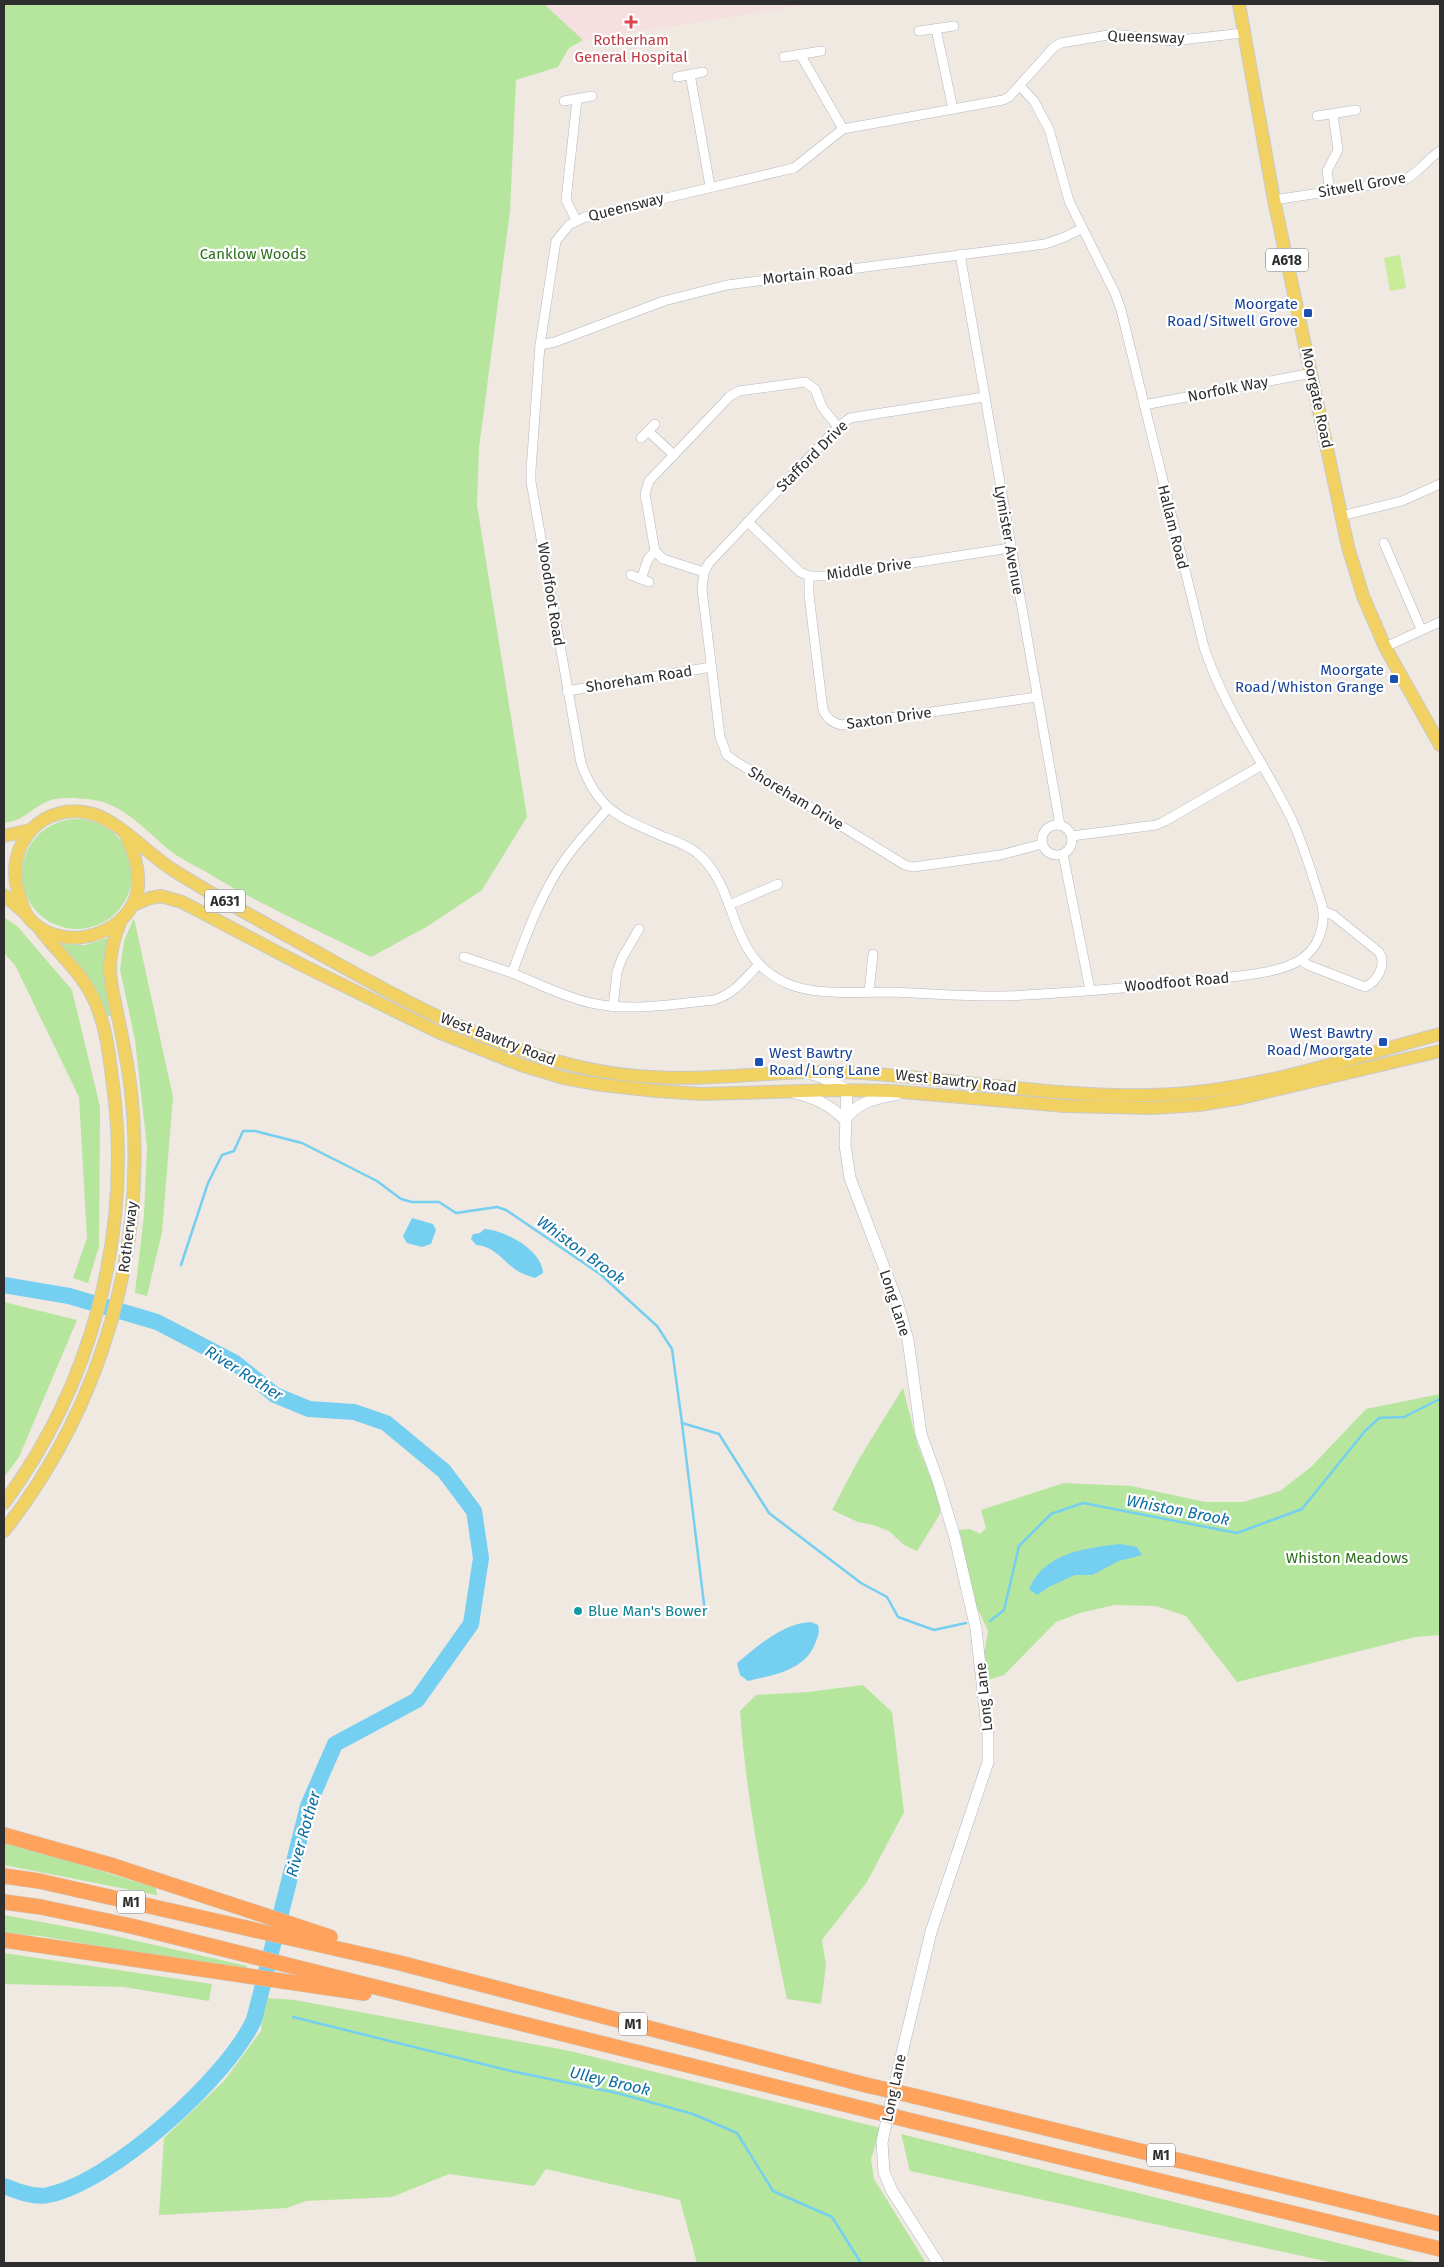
<svg xmlns="http://www.w3.org/2000/svg" width="1444" height="2267" viewBox="0 0 1444 2267" font-family="'Fira Sans',sans-serif">
<style>
.medical{fill:#f5dfe0}
.green{fill:#b6e59e}
.pitch{fill:#c9ec9a}
.water{fill:#75cff0}
.lines{fill:none;stroke-linecap:round;stroke-linejoin:round}
.stream{stroke:#75cff0;stroke-width:2.5}
.river{stroke:#75cff0;stroke-width:16}
.street-casing{stroke:#b4b7c1;stroke-width:10}
.secondary-casing{stroke:#b4b7c1;stroke-width:12}
.primary-casing{stroke:#c9c9c9;stroke-width:14}
.highway-casing{stroke:#c9c9c9;stroke-width:16}
.street{stroke:#fff;stroke-width:9}
.secondary{stroke:#fff;stroke-width:11}
.primary{stroke:#f2d163;stroke-width:12}
.highway{stroke:#ffa35c;stroke-width:15}
.highway-bridge-casing{stroke:#c9c9c9;stroke-width:16;stroke-linecap:butt}
.highway-bridge{stroke:#ffa35c;stroke-width:15}
.health-dot{fill:#e0444e;stroke:#fff;stroke-width:2}
.transit-dot{fill:#1a4fb4;stroke:#fff;stroke-width:2}
.culture-dot{fill:#0f9aa8;stroke:#fff;stroke-width:2}
.labels{text-anchor:middle;dominant-baseline:central;stroke-width:4.5;stroke-linejoin:round;paint-order:stroke}
.shield{fill:#fff;stroke:#6d6d6d;stroke-width:1}
.shield-label{font-size:14px;font-weight:bold;fill:#2e2e2e}
.street-label{font-size:15px;fill:#2e2e2e;stroke:#fff}
.health-label{font-size:15px;fill:#be3a42;stroke:#fff}
.park-label{font-size:15px;fill:#2c6e1b;stroke:#fff}
.transit-label{font-size:15px;fill:#164399;stroke:#fff;text-anchor:end}
.culture-label{font-size:15px;fill:#0d838f;stroke:#fff;text-anchor:start}
.water-label{font-size:16px;font-style:italic;fill:#0d6fa3;stroke:#fff}
</style>
<rect width="100%" height="100%" fill="#efe9e1"/>
<!-- medical -->
<polygon class="medical" points="544,4 813,4 583,40"/>
<!-- green -->
<g class="green">
<path d="M4,4H544L583,40L569,48L558,67L516,80L510,211L479,448L477,505L527,817L482,890L428,926L371,957C319,931 266,907 216,878C202,869 186,862 173,853C146,832 122,800 85,799C75,798 60,797 51,800C31,807 27,820 4,823Z"/>
<circle cx="77" cy="874" r="55"/>
<polygon points="4,917 18,927 72,990 100,1107 99,1246 88,1283 73,1278 87,1238 79,1097 15,965 4,953"/>
<polygon points="134,918 173,1097 162,1232 147,1296 135,1293 144,1215 147,1147 135,1040 120,969 124,941"/>
<path d="M108,938L105,961L112,1016H108C94,987 82,967 60,944L85,945Z"/>
<polygon points="4,1302 77,1320 19,1457 4,1477"/>
<polygon points="903,1388 917,1443 940,1502 940,1514 917,1551 904,1545 889,1531 873,1525 858,1522 832,1510 859,1459"/>
<polygon points="1440,1394 1440,1635 1415,1637 1237,1682 1186,1616 1156,1606 1114,1605 1080,1613 1056,1622 1004,1675 988,1680 984,1654 988,1631 975,1603 959,1530 970,1529 980,1534 986,1528 981,1510 1064,1483 1131,1486 1205,1502 1243,1502 1280,1491 1311,1467 1366,1409"/>
<path d="M863,1685L892,1712L904,1812L867,1882L822,1940L826,1965L821,2004L787,1999C767,1904 747,1808 740,1711L756,1695L808,1692Z"/>
<polygon points="4,1841 156,1888 157,1895 4,1865"/>
<polygon points="4,1915 106,1934 247,1966 246,1971 40,1936 4,1933"/>
<polygon points="4,1953 212,1984 209,2001 124,1987 4,1984"/>
<polygon points="265,1998 295,2000 570,2051 881,2128 871,2159 874,2179 926,2263 697,2263 680,2200 546,2169 534,2186 449,2174 392,2197 306,2201 287,2208 159,2215 164,2138 224,2081 261,2031"/>
<polygon points="901,2134 1418,2263 1334,2263 910,2171"/>
</g>
<!-- pitch -->
<polygon class="pitch" points="1400,255 1406,288 1390,291 1384,258"/>
<!-- water -->
<g class="water">
<polygon points="412,1218 433,1224 436,1230 431,1244 422,1247 407,1243 403,1236"/>
<path d="M484,1229C505,1230 542,1250 543,1273L535,1278C529,1276 522,1274 516,1270C502,1260 494,1246 476,1245L471,1239L473,1234L480,1233Z"/>
<path d="M1120,1544L1137,1547L1142,1555L1119,1561L1092,1575H1075L1049,1587L1037,1595L1029,1589C1044,1553 1085,1548 1120,1544Z"/>
<path d="M811,1622L818,1625C820,1633 818,1636 815,1644C804,1671 773,1675 748,1681L740,1675L737,1663C758,1646 783,1623 811,1622Z"/>
</g>
<g class="lines">
<!-- stream -->
<g class="stream">
<polyline points="181,1265 208,1183 222,1155 234,1151 243,1131 255,1131 302,1143 377,1181 401,1199 412,1202 439,1202 456,1213 497,1207 506,1210 600,1274 657,1326 672,1349 682,1423 719,1434 769,1513 861,1583 887,1597 898,1617 934,1630 966,1623"/>
<polyline points="682,1423 705,1612"/>
<polyline points="990,1621 1004,1610 1019,1546 1051,1514 1083,1503 1237,1533 1302,1509 1365,1431 1379,1418 1404,1417 1440,1399"/>
<polyline points="293,2017 511,2071 617,2093 693,2114 737,2133 773,2191 832,2217 861,2263"/>
</g>
<!-- river -->
<path class="river" d="M4,1285L69,1296L157,1322L234,1362L275,1395L309,1409L354,1412L386,1423L444,1471L474,1511L481,1558L471,1624L417,1700L335,1744L308,1806L254,2020C227,2078 112,2182 48,2195C34,2198 17,2191 4,2186"/>
<!-- street casing -->
<g class="street-casing">
<g id="street">
<polyline points="936,29 953,109"/>
<polyline points="919,31 954,26"/>
<polyline points="800,54 843,129"/>
<polyline points="784,57 821,51"/>
<polyline points="690,74 710,186"/>
<polyline points="677,77 703,72"/>
<path d="M1020,86L1034,101L1049,129L1069,201L1115,293L1121,310L1204,647C1223,705 1258,754 1286,808C1302,838 1311,872 1322,905C1326,925 1319,948 1300,960C1279,974 1229,977 1204,980C1138,987 1072,993 1006,996C967,997 927,993 888,992C857,992 814,996 786,983C725,955 741,890 697,853C687,845 675,841 664,837C621,818 598,811 581,763L531,482V470L540,345L556,241L569,225L585,217L794,168L843,129L1003,100L1009,97L1054,47L1061,43L1114,34L1172,41L1243,33"/>
<polyline points="564,101 592,96"/>
<polyline points="1317,116 1356,110"/>
<polyline points="1330,191 1327,171 1338,150 1333,114"/>
<path d="M1274,200L1404,180C1419,173 1427,159 1440,151"/>
<polyline points="576,220 566,200 577,99"/>
<polyline points="960,254 1060,825"/>
<polyline points="540,345 555,342 664,301 727,285 1045,244 1065,237 1081,229"/>
<polyline points="984,397 850,418 838,427 709,563 704,572 702,589 720,737 727,755 735,761 905,865 913,867 1000,855 1042,844"/>
<polyline points="1144,405 1312,373"/>
<polyline points="648,431 674,455"/>
<polyline points="641,438 655,424"/>
<polyline points="1341,516 1402,501 1440,484"/>
<polyline points="748,522 800,572 809,576 827,576 1010,548"/>
<polyline points="1384,543 1421,629"/>
<polyline points="704,572 663,559 655,551 645,494 649,481 730,396 739,391 805,382 815,389 822,407 838,427"/>
<polyline points="631,575 649,582"/>
<path d="M809,576V595L823,710C827,719 832,722 841,725L1036,697"/>
<polyline points="641,579 648,559 655,551"/>
<polyline points="1385,647 1440,622"/>
<polyline points="567,691 711,667"/>
<path d="M608,808C594,825 578,841 566,858C541,893 527,933 512,973C537,983 564,997 591,1003C631,1012 673,1004 714,1000C734,994 745,979 759,964"/>
<circle cx="1057" cy="840" r="15"/>
<polyline points="1072,836 1156,825 1165,821 1262,765"/>
<polyline points="1063,854 1090,990"/>
<polyline points="729,905 778,884"/>
<polyline points="464,957 512,973"/>
<path d="M1301,960L1308,965L1365,987C1378,981 1387,964 1379,952L1333,915L1323,911"/>
<polyline points="869,992 873,954"/>
<polyline points="613,1007 617,972 622,958 639,929"/>
</g>
</g>
<!-- secondary casing -->
<g class="secondary-casing">
<g id="secondary">
<polyline points="811,1074 822,1077 847,1090 845,1145 850,1178 897,1301 908,1340 921,1434 938,1481 955,1538 976,1629 988,1736 988,1762 931,1932 898,2070 882,2142 884,2172 892,2191 938,2263"/>
<path d="M795,1093C816,1098 830,1105 845,1120"/>
<path d="M845,1120C857,1101 878,1098 898,1094"/>
</g>
</g>
<!-- primary casing -->
<g class="primary-casing">
<g id="primary">
<polyline points="1239,4 1274,200 1348,547 1363,596 1385,647 1440,745"/>
<path d="M125,833C135,854 144,880 134,902C116,941 55,951 28,917C23,910 21,900 18,892C4,844 43,800 93,814C121,823 148,854 173,870C219,899 266,924 313,950C354,973 396,997 439,1017C507,1047 578,1074 653,1077C716,1081 778,1070 841,1072C945,1076 1048,1098 1152,1095C1251,1093 1346,1059 1440,1034"/>
<polyline points="4,836 30,830"/>
<polyline points="4,895 25,913"/>
<polyline points="133,905 150,898 161,896 182,902 298,963 438,1032 521,1065 564,1078 602,1085 657,1091 702,1094 835,1090 891,1091 1065,1106 1152,1108 1199,1105 1241,1098 1440,1051"/>
<path d="M4,1503C91,1386 131,1238 114,1093C110,1064 108,1032 96,1004C84,974 59,955 40,929"/>
<path d="M4,1531C103,1405 150,1243 130,1083C127,1060 122,1036 117,1012C114,998 110,983 110,968C110,951 115,935 121,920"/>
</g>
</g>
<!-- highway casing -->
<g class="highway-casing">
<g id="highway">
<polyline points="4,1835 114,1866 330,1937"/>
<polyline points="4,1876 39,1881 400,1963 866,2085"/>
<polyline points="4,1902 41,1907 131,1926 868,2110"/>
<polyline points="4,1940 364,1993"/>
<polyline points="914,2096 1440,2224"/>
<polyline points="912,2121 1440,2249"/>
</g>
</g>
<!-- street -->
<use href="#street" class="street"/>
<!-- secondary -->
<use href="#secondary" class="secondary"/>
<!-- primary -->
<use href="#primary" class="primary"/>
<!-- highway -->
<use href="#highway" class="highway"/>
<!-- highway-bridge casing -->
<g class="highway-bridge-casing">
<g id="highway-bridge">
<polyline points="866,2085 914,2096"/>
<polyline points="868,2110 912,2121"/>
</g>
</g>
<!-- highway-bridge -->
<use href="#highway-bridge" class="highway-bridge"/>
</g>
<!-- markers -->
<path class="health-dot" d="M628.5 14.5h5v5h5v5h-5v5h-5v-5h-5v-5h5z"/>
<g class="transit-dot">
<rect x="1303" y="308" width="10" height="10" rx="2.5"/>
<rect x="1389" y="674" width="10" height="10" rx="2.5"/>
<rect x="1378" y="1037" width="10" height="10" rx="2.5"/>
<rect x="754" y="1057" width="10" height="10" rx="2.5"/>
</g>
<circle class="culture-dot" cx="578" cy="1611" r="5"/>
<g class="labels">
<!-- shield labels -->
<g class="shield">
<rect x="1266" y="248.5" width="42" height="23" rx="4"/>
<rect x="205" y="889.5" width="40" height="23" rx="4"/>
<rect x="117" y="1890.5" width="28" height="23" rx="4"/>
<rect x="619" y="2012.5" width="28" height="23" rx="4"/>
<rect x="1147" y="2143.5" width="28" height="23" rx="4"/>
</g>
<g class="shield-label">
<text x="1287" y="260">A618</text>
<text x="225" y="901">A631</text>
<text x="131" y="1902">M1</text>
<text x="633" y="2024">M1</text>
<text x="1161" y="2155">M1</text>
</g>
<!-- street labels -->
<g class="street-label">
<text transform="translate(1146 37) rotate(2)">Queensway</text>
<text transform="translate(1362 185) rotate(-10)">Sitwell Grove</text>
<text transform="translate(626 207) rotate(-14)">Queensway</text>
<text transform="translate(808 274) rotate(-7)">Mortain Road</text>
<text transform="translate(1228 389) rotate(-11)">Norfolk Way</text>
<text transform="translate(1317 398) rotate(78)">Moorgate Road</text>
<text transform="translate(812 456) rotate(-45)">Stafford Drive</text>
<text transform="translate(1173 527) rotate(76)">Hallam Road</text>
<text transform="translate(1009 540) rotate(80)">Lymister Avenue</text>
<text transform="translate(869 569) rotate(-8)">Middle Drive</text>
<text transform="translate(551 594) rotate(81)">Woodfoot Road</text>
<text transform="translate(639 679) rotate(-9)">Shoreham Road</text>
<text transform="translate(889 718) rotate(-8)">Saxton Drive</text>
<text transform="translate(796 798) rotate(31)">Shoreham Drive</text>
<text transform="translate(1177 982) rotate(-5)">Woodfoot Road</text>
<text transform="translate(498 1039) rotate(21)">West Bawtry Road</text>
<text transform="translate(956 1081) rotate(6)">West Bawtry Road</text>
<text transform="translate(128 1237) rotate(-83)">Rotherway</text>
<text transform="translate(895 1303) rotate(72)">Long Lane</text>
<text transform="translate(984 1697) rotate(-96)">Long Lane</text>
<text transform="translate(894 2088) rotate(-78)">Long Lane</text>
</g>
<!-- health labels -->
<g class="health-label">
<text x="631" y="40">Rotherham<tspan x="631" dy="17">General Hospital</tspan></text>
</g>
<!-- park labels -->
<g class="park-label">
<text x="253" y="254">Canklow Woods</text>
<text x="1347" y="1558">Whiston Meadows</text>
</g>
<!-- transit labels -->
<g class="transit-label">
<text x="1298" y="304">Moorgate<tspan x="1298" dy="17">Road/Sitwell Grove</tspan></text>
<text x="1384" y="670">Moorgate<tspan x="1384" dy="17">Road/Whiston Grange</tspan></text>
<text x="1373" y="1033">West Bawtry<tspan x="1373" dy="17">Road/Moorgate</tspan></text>
<text x="769" y="1053" text-anchor="start">West Bawtry<tspan x="769" dy="17">Road/Long Lane</tspan></text>
</g>
<!-- culture labels -->
<g class="culture-label">
<text x="588" y="1611">Blue Man's Bower</text>
</g>
<!-- water labels -->
<g class="water-label">
<text transform="translate(581 1250) rotate(36)">Whiston Brook</text>
<text transform="translate(244 1373) rotate(32)">River Rother</text>
<text transform="translate(1178 1510) rotate(11)">Whiston Brook</text>
<text transform="translate(303 1834) rotate(-74)">River Rother</text>
<text transform="translate(610 2081) rotate(13)">Ulley Brook</text>
</g>
</g>
<!-- border -->
<rect width="1444" height="2267" fill="none" stroke="#2e2e2e" stroke-width="10"/>
</svg>
